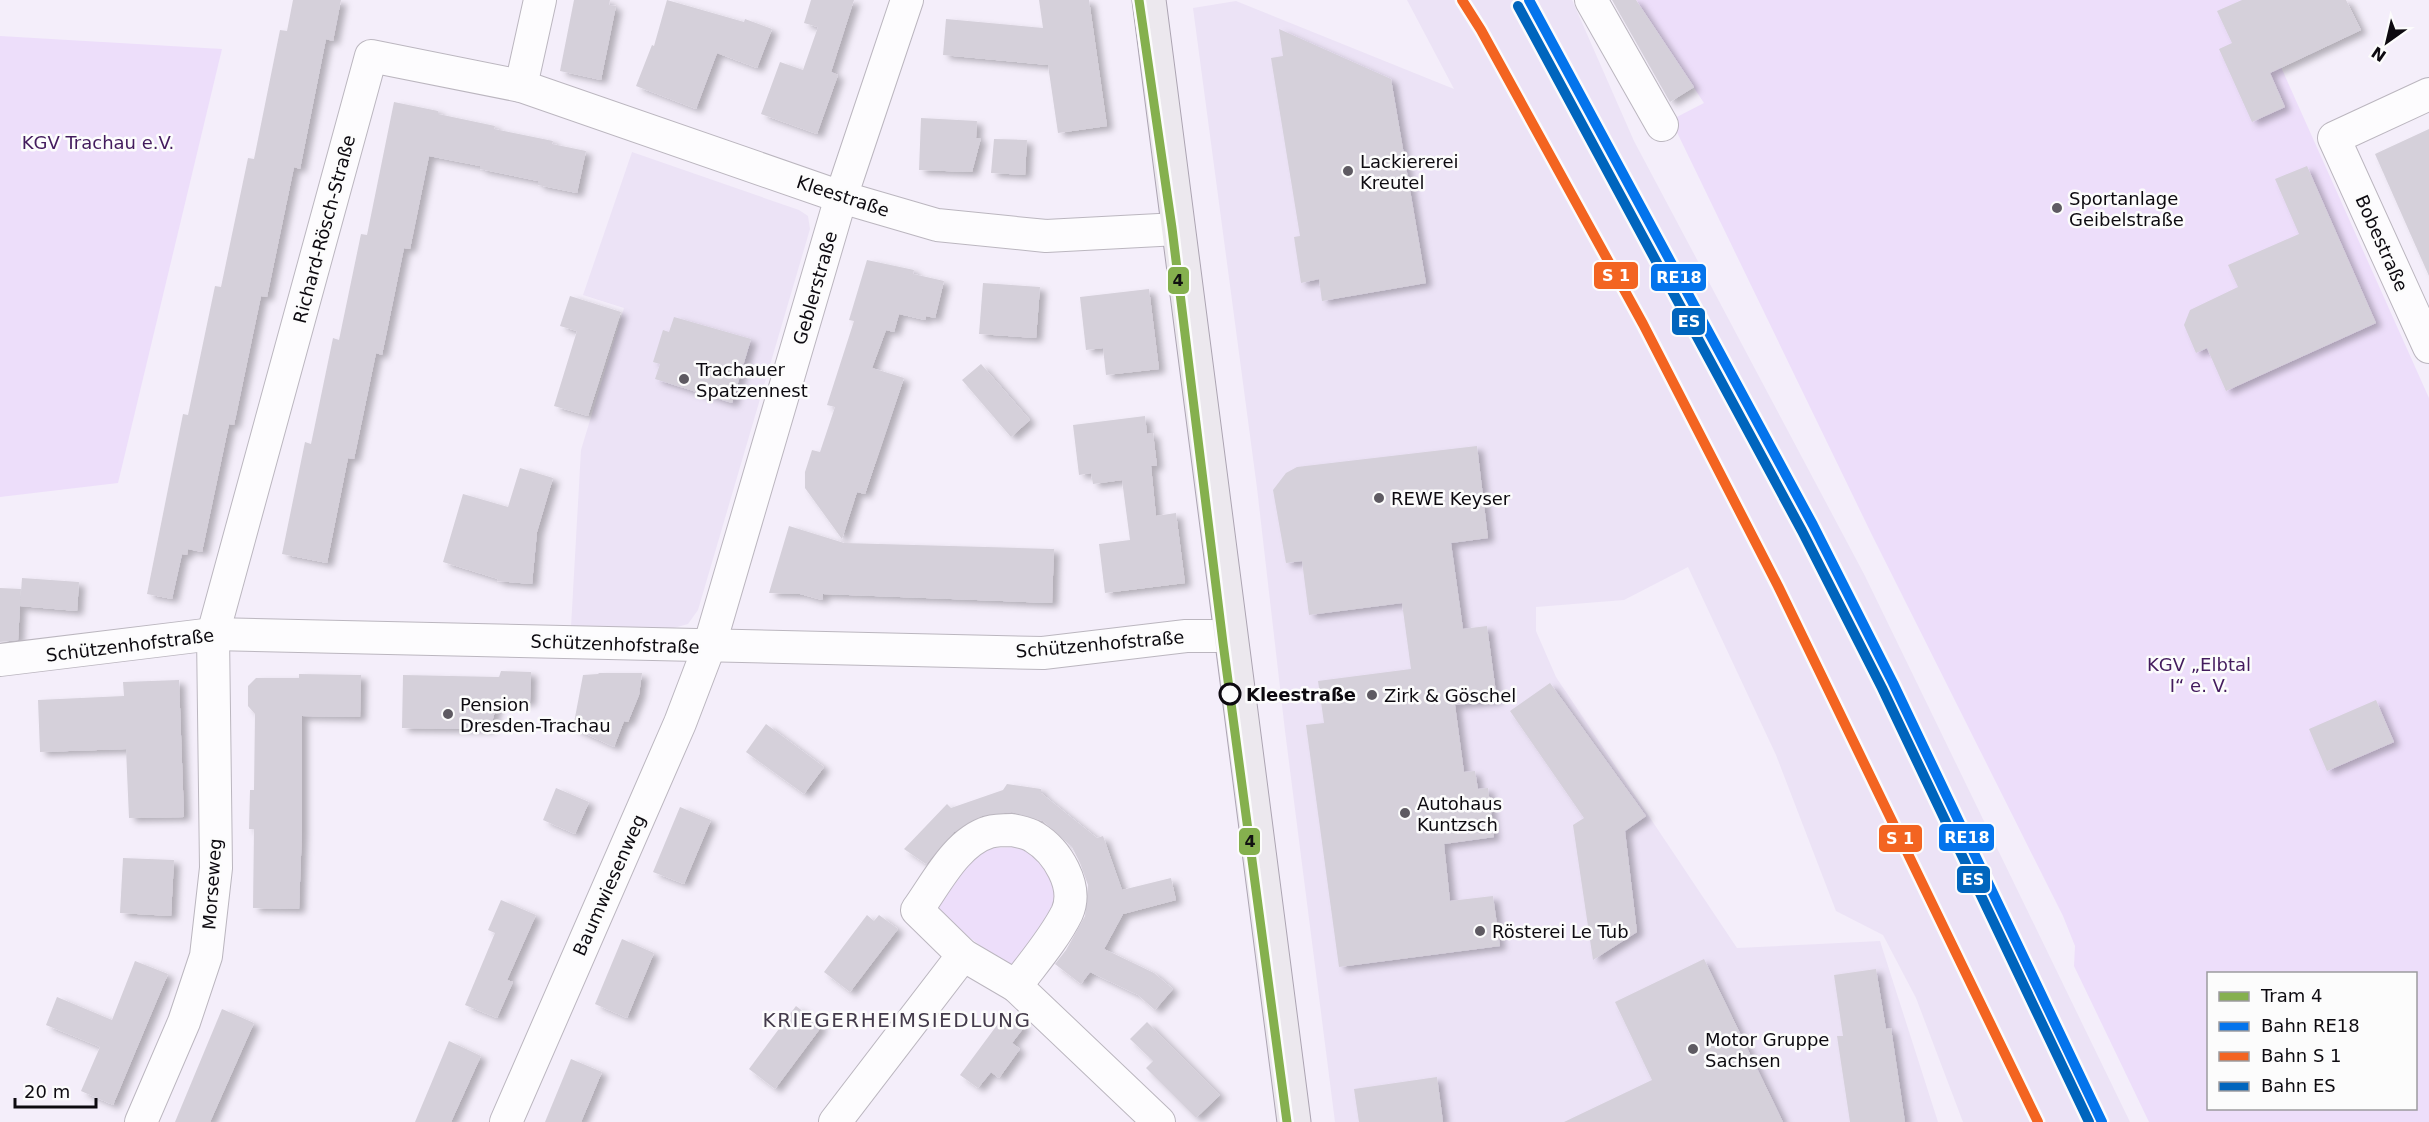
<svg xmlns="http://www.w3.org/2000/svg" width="2429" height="1122" viewBox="0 0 2429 1122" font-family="'DejaVu Sans',sans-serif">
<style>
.built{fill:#ece3f6}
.green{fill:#eddefa;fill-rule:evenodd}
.building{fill:#d5d0da;filter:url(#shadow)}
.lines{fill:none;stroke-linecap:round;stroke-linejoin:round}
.minor-casing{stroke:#bbb6bf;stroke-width:34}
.major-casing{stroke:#aca4b2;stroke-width:35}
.minor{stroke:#fdfcfe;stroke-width:32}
.major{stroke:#ece8ee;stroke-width:33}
.rail-1-casing{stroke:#fcfcfc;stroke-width:15}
.rail-2-casing{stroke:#fcfcfc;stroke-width:15}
.rail-3-casing{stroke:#fcfcfc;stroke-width:15}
.rail-1{stroke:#0474ec;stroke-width:10}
.rail-2{stroke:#f36421;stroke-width:10}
.rail-3{stroke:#0065bd;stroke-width:10}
.tram-1-casing{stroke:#fcfcfc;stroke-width:14}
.tram-1{stroke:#85b04e;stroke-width:9}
.poi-dot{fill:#5e5a62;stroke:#fcfcfc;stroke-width:2}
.stop-dot{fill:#fcfcfc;stroke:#0d0a10;stroke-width:3}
.labels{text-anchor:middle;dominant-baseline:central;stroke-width:5;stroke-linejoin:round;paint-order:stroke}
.park-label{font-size:18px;fill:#431b5d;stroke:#fcfcfc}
.poi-label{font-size:18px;fill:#0d0a10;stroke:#fcfcfc;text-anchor:start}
.street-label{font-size:18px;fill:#0d0a10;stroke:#fcfcfc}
.stop-label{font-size:18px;font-weight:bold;fill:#0d0a10;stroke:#fcfcfc;text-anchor:start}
.neighbourhood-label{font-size:20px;letter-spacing:1.5px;fill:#443b4b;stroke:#fcfcfc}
.line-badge{stroke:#fcfcfc;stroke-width:2}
.badge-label{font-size:16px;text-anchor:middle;font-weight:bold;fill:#fff}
.pale-badge-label{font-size:16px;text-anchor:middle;font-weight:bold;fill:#111}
</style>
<defs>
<filter id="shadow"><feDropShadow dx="6" dy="4" stdDeviation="3" flood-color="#0004"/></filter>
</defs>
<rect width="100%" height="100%" fill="#f4eefa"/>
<!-- built -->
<g class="built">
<polygon points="1407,0 1572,0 1634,141 1865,576 2130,1122 1963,1122 1916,998 1883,935 1836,911 1776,755 1688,567 1624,600 1536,607 1536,631 1556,677 1737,948 1880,941 1938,1122 1335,1122 1285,731 1257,488 1193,8 1236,1 1454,89"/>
<polygon points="632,152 799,210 808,216 810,229 698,610 688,624 670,629 571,627 581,450 624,308 583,295"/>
</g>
<!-- green -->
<g class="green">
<path d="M1636,0H2251L2429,398V1122H2149L2074,966L2075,946L2063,916L1871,533L1671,120L1704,103ZM2208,974H2416V1108H2208Z"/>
<polygon points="0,36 222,49 118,483 0,497"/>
<polygon points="1020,847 1049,863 1061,886 1050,923 1014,971 933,910 960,869 990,848"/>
</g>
<!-- building -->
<g class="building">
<polygon points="293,0 341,0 333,41 326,39 300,169 294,167 267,297 261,296 234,425 229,424 202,552 188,549 187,555 182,554 172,599 147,594 183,414 188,415 215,286 221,287 248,158 254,159 280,30 287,31"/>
<polygon points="574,0 610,0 609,5 616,6 601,80 560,71"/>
<polygon points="667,0 744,22 745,19 772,29 757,68 717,53 696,109 636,86 652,45 654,46"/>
<polygon points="811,0 854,0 831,72 838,75 817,134 761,114 780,62 803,70 818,27 804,23"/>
<polygon points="1039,0 1089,0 1107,126 1058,133 1048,65 943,55 946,19 1043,28"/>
<polygon points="1612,0 1636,0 1694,87 1670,102"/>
<polygon points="2242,0 2346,0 2361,30 2270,73 2285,107 2252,122 2219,49 2232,43 2217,11"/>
<polygon points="1279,29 1391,79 1426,283 1322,301 1319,279 1301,283 1294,237 1300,236 1271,58 1283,56"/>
<polygon points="394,102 438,111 438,114 495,126 494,129 553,141 552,144 586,151 577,193 538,185 538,181 480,169 480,166 429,156 410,249 404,248 382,355 376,353 354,459 348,458 327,563 282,554 305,442 311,444 333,338 339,340 361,234 367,235"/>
<polygon points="921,118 977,121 976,138 981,138 972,172 919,170"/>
<polygon points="2429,129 2429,276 2375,154"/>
<polygon points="994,139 1027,140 1025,175 991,173"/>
<polygon points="2307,166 2376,323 2226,391 2207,348 2196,353 2184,325 2190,310 2238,287 2228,265 2299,234 2275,179"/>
<polygon points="867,260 914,270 913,274 944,281 935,318 926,316 925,320 899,314 894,332 886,330 872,368 904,378 865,494 857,492 842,539 805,488 805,472 812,450 820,452 835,407 827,405 854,321 849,320"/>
<polygon points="983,283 1040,287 1036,338 979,334"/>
<polygon points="1149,289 1159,369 1106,375 1103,348 1086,350 1080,297"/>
<polygon points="570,296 621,312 588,416 554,406 577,331 560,326"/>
<polygon points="674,317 751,339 732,403 655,379 660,364 653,362 663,330 669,332"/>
<polygon points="981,364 1030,420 1011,437 962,380"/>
<polygon points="1145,416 1147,434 1153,433 1157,466 1151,466 1156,516 1176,513 1185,583 1105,593 1099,544 1130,540 1122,480 1093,484 1091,473 1079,475 1073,425"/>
<polygon points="1477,446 1488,538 1451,543 1463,629 1487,626 1497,700 1455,705 1464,772 1475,771 1478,789 1488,788 1494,837 1444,844 1450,901 1493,896 1500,946 1339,967 1306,725 1324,723 1318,681 1411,669 1402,603 1309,615 1302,561 1286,563 1273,490 1286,473 1297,467"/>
<polygon points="520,468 553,478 537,532 532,584 497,581 498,579 443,562 463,494 508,507"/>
<polygon points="789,526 844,543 1054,549 1052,603 823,594 822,600 800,594 769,593"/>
<polygon points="22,578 79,582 77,611 20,606"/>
<polygon points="0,588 21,589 18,640 0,642"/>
<polygon points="501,671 531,672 530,702 498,701 490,729 402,728 403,675 499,677"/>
<polygon points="599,673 642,673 639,695 628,722 624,721 614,747 573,728 583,675 598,674"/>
<polygon points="299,674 361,675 360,717 302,716 302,830 299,909 253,908 254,829 249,829 250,790 254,790 255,714 248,706 248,686 256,678 299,678"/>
<polygon points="179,680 184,817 129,818 126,749 40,752 38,700 124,696 123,682"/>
<polygon points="1550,683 1646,816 1625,831 1637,932 1593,960 1573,825 1584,818 1510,711"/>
<polygon points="2376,700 2394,742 2327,771 2309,729"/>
<polygon points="766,724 824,767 804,794 746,752"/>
<polygon points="1007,784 1041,789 1041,793 1097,838 1103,836 1122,890 1171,878 1176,900 1123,914 1104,949 1154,973 1173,989 1155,1010 1138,995 1090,972 1081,984 1055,964 1066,950 1085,916 1088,885 1080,863 1072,847 1043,821 1012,812 982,816 954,832 926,864 904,849 947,804 951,808 1003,790"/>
<polygon points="556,788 589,802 575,834 543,820"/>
<polygon points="680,807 711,820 684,884 653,872"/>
<polygon points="123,858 174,860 171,916 120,913"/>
<polygon points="501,900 536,915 507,980 513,982 497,1018 465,1005 495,933 488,930"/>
<polygon points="867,915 874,921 879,915 898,929 850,992 824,972"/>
<polygon points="622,939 654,953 627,1018 595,1004"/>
<polygon points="1704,959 1783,1122 1564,1122 1652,1080 1615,1002"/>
<polygon points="135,961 168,974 113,1105 81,1091 100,1047 46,1025 57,997 112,1020"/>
<polygon points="1876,969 1886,1029 1891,1028 1905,1122 1850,1122 1837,1036 1843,1036 1834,975"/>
<polygon points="796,1006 822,1026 775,1089 749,1069"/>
<polygon points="222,1009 254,1023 210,1122 175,1122"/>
<polygon points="1006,1013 1025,1026 1012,1043 1020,1049 999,1078 991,1072 978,1088 960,1075"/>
<polygon points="1147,1022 1220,1095 1196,1118 1146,1068 1153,1061 1130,1039"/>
<polygon points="449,1041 481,1056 451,1122 415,1122"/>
<polygon points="571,1059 602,1072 592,1096 581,1122 545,1122"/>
<polygon points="1437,1077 1443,1122 1359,1122 1354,1089"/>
</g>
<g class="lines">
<!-- minor casing -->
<g class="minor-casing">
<g id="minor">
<polyline points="1591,0 1662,125"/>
<polyline points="521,86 540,0"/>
<polyline points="2429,94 2334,138 2429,347"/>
<polyline points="0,660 213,634 1043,653 1186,636 1231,636"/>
<path d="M1012,830C1020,832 1028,833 1034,837C1057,851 1079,886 1067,913C1054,939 1033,963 1016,986L963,955L917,910C936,884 956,842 989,832C996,830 1005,830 1012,830Z"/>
<polyline points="1016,986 1159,1122"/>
<polyline points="141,1122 184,1022 206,956 216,868 213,634 371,56 521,86 841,197 937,225 1046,236 1178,229"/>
<polyline points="506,1122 680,723 709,647 841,197 907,0"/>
<polyline points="835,1122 963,955"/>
</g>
</g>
<!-- major casing -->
<g class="major-casing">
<polyline id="major" points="1149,0 1294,1122"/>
</g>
<!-- minor -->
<use href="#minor" class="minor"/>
<!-- major -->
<use href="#major" class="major"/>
<!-- rail-1 casing -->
<g class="rail-1-casing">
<polyline id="rail-1" points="1529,0 1813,525 1893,683 2102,1122"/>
</g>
<!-- rail-2 casing -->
<g class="rail-2-casing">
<polyline id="rail-2" points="1462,0 1481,30 1643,324 1778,586 2038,1122"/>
</g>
<!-- rail-3 casing -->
<g class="rail-3-casing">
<polyline id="rail-3" points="1518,6 1802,531 1882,688 2089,1122"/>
</g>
<!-- rail-1 -->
<use href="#rail-1" class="rail-1"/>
<!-- rail-2 -->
<use href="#rail-2" class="rail-2"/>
<!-- rail-3 -->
<use href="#rail-3" class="rail-3"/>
<!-- tram-1 casing -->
<g class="tram-1-casing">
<polyline id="tram-1" points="1139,0 1172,228 1223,643 1287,1122"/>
</g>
<!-- tram-1 -->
<use href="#tram-1" class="tram-1"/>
</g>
<!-- markers -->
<g class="poi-dot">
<circle cx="1348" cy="171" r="6"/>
<circle cx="2057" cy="208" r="6"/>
<circle cx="684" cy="379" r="6"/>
<circle cx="1379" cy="498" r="6"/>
<circle cx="1372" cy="695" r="6"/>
<circle cx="448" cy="714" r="6"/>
<circle cx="1405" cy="813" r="6"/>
<circle cx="1480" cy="931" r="6"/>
<circle cx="1693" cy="1049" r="6"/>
</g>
<circle class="stop-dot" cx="1230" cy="694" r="10"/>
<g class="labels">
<!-- park labels -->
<g class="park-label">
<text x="98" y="142">KGV Trachau e.V.</text>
<text x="2199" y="664">KGV „Elbtal<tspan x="2199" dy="21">I“ e. V.</tspan></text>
</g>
<!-- poi labels -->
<g class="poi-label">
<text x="1360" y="161">Lackiererei<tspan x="1360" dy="21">Kreutel</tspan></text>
<text x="2069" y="198">Sportanlage<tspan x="2069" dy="21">Geibelstraße</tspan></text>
<text x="696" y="369">Trachauer<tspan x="696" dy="21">Spatzennest</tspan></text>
<text x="1391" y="498">REWE Keyser</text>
<text x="1384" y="695">Zirk &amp; Göschel</text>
<text x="460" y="704">Pension<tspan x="460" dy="21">Dresden-Trachau</tspan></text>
<text x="1417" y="803">Autohaus<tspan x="1417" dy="21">Kuntzsch</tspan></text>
<text x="1492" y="931">Rösterei Le Tub</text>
<text x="1705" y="1039">Motor Gruppe<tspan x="1705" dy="21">Sachsen</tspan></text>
</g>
<!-- street labels -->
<g class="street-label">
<text transform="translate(843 196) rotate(18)">Kleestraße</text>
<text transform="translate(324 229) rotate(-75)">Richard-Rösch-Straße</text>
<text transform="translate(2382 243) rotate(66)">Bobestraße</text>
<text transform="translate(815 288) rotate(-74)">Geblerstraße</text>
<text transform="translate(615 644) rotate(2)">Schützenhofstraße</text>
<text transform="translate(1100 644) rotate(-5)">Schützenhofstraße</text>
<text transform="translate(130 645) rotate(-7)">Schützenhofstraße</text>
<text transform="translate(212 884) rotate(-86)">Morseweg</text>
<text transform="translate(609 885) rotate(-66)">Baumwiesenweg</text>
</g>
<!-- stop labels -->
<g class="stop-label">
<text x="1246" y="694">Kleestraße</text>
</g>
<!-- neighbourhood labels -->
<g class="neighbourhood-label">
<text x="897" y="1020">KRIEGERHEIMSIEDLUNG</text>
</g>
</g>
<g class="line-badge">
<rect x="1593" y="261" width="46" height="29" rx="6" fill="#f36421"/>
<rect x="1650" y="263" width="57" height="29" rx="6" fill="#0474ec"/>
<rect x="1167" y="266" width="23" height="29" rx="6" fill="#85b04e"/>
<rect x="1671" y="307" width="35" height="29" rx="6" fill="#0065bd"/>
<rect x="1938" y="823" width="57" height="29" rx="6" fill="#0474ec"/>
<rect x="1878" y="824" width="45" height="29" rx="6" fill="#f36421"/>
<rect x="1238" y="827" width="23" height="29" rx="6" fill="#85b04e"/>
<rect x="1956" y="865" width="35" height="29" rx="6" fill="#0065bd"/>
</g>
<g class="badge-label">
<text x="1616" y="281">S 1</text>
<text x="1679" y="283">RE18</text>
<text x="1689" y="327">ES</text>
<text x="1967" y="843">RE18</text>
<text x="1900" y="844">S 1</text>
<text x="1973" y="885">ES</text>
</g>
<g class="pale-badge-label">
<text x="1178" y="286">4</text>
<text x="1250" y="847">4</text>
</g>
<!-- legend -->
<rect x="2207" y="972" width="210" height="138" fill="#fcfcfc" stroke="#9c9b9e" stroke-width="1.5"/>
<rect x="2219" y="992" width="30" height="9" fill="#85b04e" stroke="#9c9b9e" stroke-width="1.5"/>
<text x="2261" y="1002" font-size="18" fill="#0d0a10">Tram 4</text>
<rect x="2219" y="1022" width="30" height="9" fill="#0474ec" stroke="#9c9b9e" stroke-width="1.5"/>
<text x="2261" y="1032" font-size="18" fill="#0d0a10">Bahn RE18</text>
<rect x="2219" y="1052" width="30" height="9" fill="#f36421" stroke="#9c9b9e" stroke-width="1.5"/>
<text x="2261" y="1062" font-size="18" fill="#0d0a10">Bahn S 1</text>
<rect x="2219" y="1082" width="30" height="9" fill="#0065bd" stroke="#9c9b9e" stroke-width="1.5"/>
<text x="2261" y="1092" font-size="18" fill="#0d0a10">Bahn ES</text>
<!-- north arrow -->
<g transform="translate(2387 42) rotate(214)" stroke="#fcfcfc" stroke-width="4.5" paint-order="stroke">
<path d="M0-4.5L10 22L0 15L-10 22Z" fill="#0d0a10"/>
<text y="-9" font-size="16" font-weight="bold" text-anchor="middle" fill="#0d0a10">N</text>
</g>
<!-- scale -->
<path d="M15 1098v9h81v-9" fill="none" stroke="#0d0a10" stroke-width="3"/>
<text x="24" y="1098" font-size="18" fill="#0d0a10" stroke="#fcfcfc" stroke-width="4.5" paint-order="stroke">20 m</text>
</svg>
